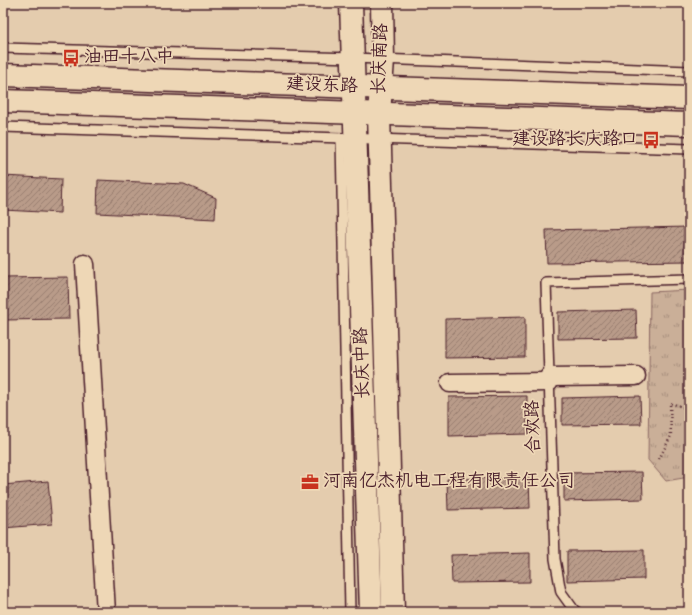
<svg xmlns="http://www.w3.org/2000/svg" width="692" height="615" viewBox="0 0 692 615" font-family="'Indie Flower','LXGW WenKai TC',sans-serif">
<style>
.grass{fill:url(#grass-tufts);stroke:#8a6762}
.building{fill:url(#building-hatch);stroke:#4a1f2b}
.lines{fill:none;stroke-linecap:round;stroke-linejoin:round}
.lane-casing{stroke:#4a1f2b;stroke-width:12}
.street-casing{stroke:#4a1f2b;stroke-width:21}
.secondary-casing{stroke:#4a1f2b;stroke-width:25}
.primary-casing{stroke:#4a1f2b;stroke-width:25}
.path{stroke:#4a1f2b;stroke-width:2.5;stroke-dasharray:1 3;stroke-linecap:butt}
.lane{stroke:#eed7b6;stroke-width:9}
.street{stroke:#eed7b6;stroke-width:18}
.secondary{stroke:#eed7b6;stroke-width:22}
.primary{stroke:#eed7b6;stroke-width:22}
.labels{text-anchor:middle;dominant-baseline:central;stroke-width:3.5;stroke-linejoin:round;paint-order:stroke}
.poi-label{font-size:18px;fill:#4a1f2b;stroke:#eed7b6;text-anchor:start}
.street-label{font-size:18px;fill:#4a1f2b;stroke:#eed7b6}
</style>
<defs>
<pattern id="grass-tufts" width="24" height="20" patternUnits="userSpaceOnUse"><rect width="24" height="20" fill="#caaf98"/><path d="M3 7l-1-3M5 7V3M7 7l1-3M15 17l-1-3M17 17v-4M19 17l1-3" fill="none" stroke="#a68e7c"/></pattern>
<pattern id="building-hatch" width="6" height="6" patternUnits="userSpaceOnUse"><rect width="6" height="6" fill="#b99b89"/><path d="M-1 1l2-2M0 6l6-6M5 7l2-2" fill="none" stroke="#987e70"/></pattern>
</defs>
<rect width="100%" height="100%" fill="#e4ccae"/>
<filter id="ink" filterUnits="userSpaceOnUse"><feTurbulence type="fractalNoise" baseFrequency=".025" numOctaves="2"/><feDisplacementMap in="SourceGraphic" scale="8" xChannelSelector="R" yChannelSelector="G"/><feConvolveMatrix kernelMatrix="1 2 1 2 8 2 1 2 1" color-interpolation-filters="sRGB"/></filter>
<g filter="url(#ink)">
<!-- grass -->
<polygon class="grass" points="689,290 689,477 666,481 648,460 650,292"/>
<!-- building -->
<g class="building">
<polygon points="3,176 61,179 60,213 3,210"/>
<polygon points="98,180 184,184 216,198 215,219 97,213"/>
<polygon points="689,227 689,261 547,263 546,230"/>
<polygon points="68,277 69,319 3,320 3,278"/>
<polygon points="636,310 637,338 558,339 558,312"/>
<polygon points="525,317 525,357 445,358 445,319"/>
<polygon points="527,396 527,434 449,436 449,397"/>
<polygon points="640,396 641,424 562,425 562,398"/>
<polygon points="642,472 643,499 564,501 564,473"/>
<polygon points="529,478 530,508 448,510 447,479"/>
<polygon points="48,481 52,524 3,528 3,485"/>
<polygon points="644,550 644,579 567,581 567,551"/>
<polygon points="530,553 530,582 452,583 451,555"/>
</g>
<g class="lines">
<!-- lane casing -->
<g class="lane-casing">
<g id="lane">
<polyline points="3,48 353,58 689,71"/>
<polyline points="3,127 689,149"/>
<polyline points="341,138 350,612"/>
<polyline points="577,612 574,610 561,592 555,559 546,283 689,279"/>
</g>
</g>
<!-- street casing -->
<g class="street-casing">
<g id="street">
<polyline points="85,264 106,612"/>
<polyline points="549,377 636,376"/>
<polyline points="450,383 549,382"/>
</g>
</g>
<!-- secondary casing -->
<g class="secondary-casing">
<g id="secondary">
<polyline points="3,75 689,98"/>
<polyline points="3,101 689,124"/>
</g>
</g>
<!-- primary casing -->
<g class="primary-casing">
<g id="primary">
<polyline points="351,3 371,612"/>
<polyline points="382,3 383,60 379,114 393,612"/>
</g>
</g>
<!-- path -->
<polyline class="path" points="659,459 671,436 670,403 689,409"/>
<!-- lane -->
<use href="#lane" class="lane"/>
<!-- street -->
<use href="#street" class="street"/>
<!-- secondary -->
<use href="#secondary" class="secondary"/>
<!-- primary -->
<use href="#primary" class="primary"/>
</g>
</g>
<!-- icons -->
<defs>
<g id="bus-bare" transform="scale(1.38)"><path d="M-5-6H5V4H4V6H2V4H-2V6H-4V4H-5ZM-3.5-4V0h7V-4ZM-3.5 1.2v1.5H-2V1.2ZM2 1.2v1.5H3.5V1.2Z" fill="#c8321e" stroke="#eed7b6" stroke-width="2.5" paint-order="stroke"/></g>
<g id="office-bare" transform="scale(1.38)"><path d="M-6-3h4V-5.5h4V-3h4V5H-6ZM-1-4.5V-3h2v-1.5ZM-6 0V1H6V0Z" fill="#c8321e" stroke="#eed7b6" stroke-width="2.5" paint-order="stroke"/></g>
</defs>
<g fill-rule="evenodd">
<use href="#bus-bare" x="71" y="58"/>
<use href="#bus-bare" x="651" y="140"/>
<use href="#office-bare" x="310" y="482"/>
</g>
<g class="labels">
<!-- poi labels -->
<g class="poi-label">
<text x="84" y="58">油田十八中</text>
<text x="638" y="140" text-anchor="end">建设路长庆路口</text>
<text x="323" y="482">河南亿杰机电工程有限责任公司</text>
</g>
<!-- street labels -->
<g class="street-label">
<text transform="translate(381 59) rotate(-88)">长庆南路</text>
<text transform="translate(322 86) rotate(2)">建设东路</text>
<text transform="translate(363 363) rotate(-92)">长庆中路</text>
<text transform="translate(534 427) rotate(-92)">合欢路</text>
</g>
</g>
<!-- margin -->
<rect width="692" height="615" fill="none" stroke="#eed7b6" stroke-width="16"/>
<rect x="8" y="8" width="676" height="599" fill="none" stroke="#4a1f2b" stroke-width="1.5" filter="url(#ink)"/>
</svg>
